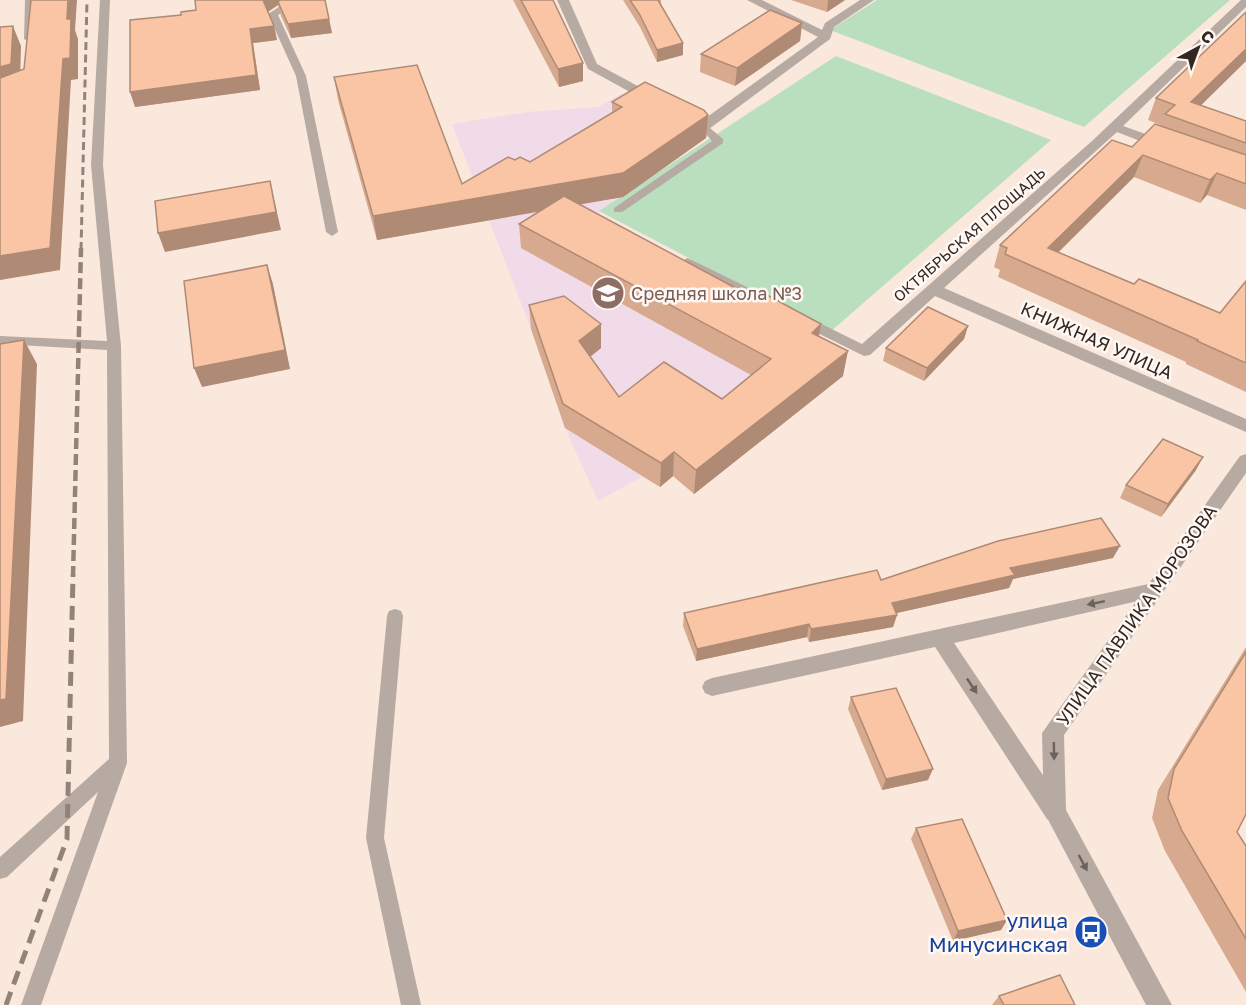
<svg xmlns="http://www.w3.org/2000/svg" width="1246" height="1005" viewBox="0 0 1246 1005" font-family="'Golos Text',sans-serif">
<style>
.education{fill:#f1dbe9}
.green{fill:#b9dfbe}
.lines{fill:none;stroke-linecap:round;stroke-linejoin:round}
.service{fill:#b7aaa2;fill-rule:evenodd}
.minor{fill:#b7aaa2;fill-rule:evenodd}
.tertiary{fill:#b7aaa2;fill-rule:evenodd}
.rail-far2{stroke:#92837a;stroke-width:3;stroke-dasharray:8 4.5;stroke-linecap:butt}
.rail-far1{stroke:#92837a;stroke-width:4.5;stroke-dasharray:11 5;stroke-linecap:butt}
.rail{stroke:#92837a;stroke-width:5;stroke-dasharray:14 8;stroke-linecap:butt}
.wall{fill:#d7a98e}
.shaded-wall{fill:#af8a74}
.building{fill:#fac5a5;stroke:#af8a74;stroke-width:1.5}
.oneway{fill:#6e625b}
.labels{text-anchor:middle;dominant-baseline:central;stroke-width:5;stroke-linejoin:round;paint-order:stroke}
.far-street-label{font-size:15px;fill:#332821;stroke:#fff8f5}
.education-label{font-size:18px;fill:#785e54;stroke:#fff8f5;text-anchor:start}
.street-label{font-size:18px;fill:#332821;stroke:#fff8f5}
.near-transit-label{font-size:21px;fill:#164399;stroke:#fff8f5;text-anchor:end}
</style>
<rect width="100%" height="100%" fill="#fbe8dd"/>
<!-- education -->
<polygon class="education" points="621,94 709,136 579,227 808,358 843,376 694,494 673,476 660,487 642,477 598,501 565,428 531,329 452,124 527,112 598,107"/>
<!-- green -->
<g class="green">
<polygon points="877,0 1230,0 1084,127 830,30"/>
<polygon points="836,56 1051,140 830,332 599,211"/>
</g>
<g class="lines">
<!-- service -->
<g class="service">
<polygon points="25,0 35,0 34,39 29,42 24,39"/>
<polygon points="100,0 110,0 103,165 121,346 127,763 41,1005 21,1005 98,792 7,877 0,879 0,857 109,759 107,350 0,344 0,336 107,341 91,165"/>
<polygon points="290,0 302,0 278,15 306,76 338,232 332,236 326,232 296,76 268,14"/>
<polygon points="704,123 723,139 723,143 622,212 614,212 614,208 712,141 699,126"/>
<polygon points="395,609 401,611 403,616 384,838 421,1005 401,1005 366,838 387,616 389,611"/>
</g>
<!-- minor -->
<g class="minor">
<polygon points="557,0 569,0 597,64 660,98 662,101 660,104 652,104 588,69"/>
<polygon points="747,0 762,0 822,30 825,23 860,0 874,0 834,27 830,39 709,129 699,129 682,119 680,116 682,113 690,113 703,120 818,37"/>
<polygon points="1241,0 1246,0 1246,7 1123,126 1168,142 1170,145 1168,148 1158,148 1117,132 944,288 1246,419 1246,432 935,296 870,355 864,356 682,266 680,263 687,258 692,260 862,344 1092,141"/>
<polygon points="1153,583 1160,586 1163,591 1160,596 954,643 1063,805 1066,812 1063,819 1055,822 1047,819 935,647 712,696 705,693 702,687 705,681 712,678"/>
</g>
<!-- tertiary -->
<polygon class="tertiary" points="1246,454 1246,473 1064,735 1066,810 1172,1005 1146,1005 1044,812 1042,733 1240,456"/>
<!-- rail-far2 -->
<polyline class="rail-far2" points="81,250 87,0"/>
<!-- rail-far1 -->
<polyline class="rail-far1" points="73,577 81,248"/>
<!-- rail -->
<polyline class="rail" points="6,1005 67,839 73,575"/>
</g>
<!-- wall -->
<g class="wall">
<polygon points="325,0 332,33 291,38 281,16 278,5 268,12 274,26 277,40 253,43 260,90 135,107 181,15 181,12"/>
<polygon points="513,0 553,0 583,63 583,81 559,87"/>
<polygon points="623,0 661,0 661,4 683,55 657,62 640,27"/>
<polygon points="791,0 845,0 827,12"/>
<polygon points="1246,12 1246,61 1201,105 1246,121 1246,210 1207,195 1200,203 1134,177 1059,252 1134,284 1220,313 1246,281 1246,392 1186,364 1186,362 998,277 1000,270 994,267 1000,245 1161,125 1148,120 1156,98"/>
<polygon points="802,23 800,41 735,86 700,72 701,54"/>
<polygon points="334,77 462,184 515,160 530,162 612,113 612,102 708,115 706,138 623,197 579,204 819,337 843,376 694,494 673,476 660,487 565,428 531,329 529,305 601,348 590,357 619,397 722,399 751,375 521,248 519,224 539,211 377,240 338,100"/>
<polygon points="968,326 964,339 924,381 883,361 886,348"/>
<polygon points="1196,470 1161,517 1120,498 1126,485"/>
<polygon points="1113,558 1013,579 1009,588 896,613 897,615 893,627 809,642 807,637 696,661 683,626 684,613 881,580"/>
<polygon points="1246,647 1246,814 1237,832 1246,846 1246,992 1165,851 1152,818 1158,790"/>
<polygon points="851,697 928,780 882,790 848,709"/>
<polygon points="916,828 1007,920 1001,930 953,941 911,839"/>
<polygon points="999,996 1075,1005 992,1005"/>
</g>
<!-- shaded-wall -->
<g class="shaded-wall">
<polygon points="68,0 77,0 75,30 78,39 78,79 71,80 60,270 0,280 0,256 63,59"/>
<polygon points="263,0 287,0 278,2 278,5 266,13"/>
<polygon points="828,0 845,0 827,12"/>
<polygon points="329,19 332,33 291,38 288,24"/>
<polygon points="802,23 800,41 735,86 737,68"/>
<polygon points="13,26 21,46 20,84 0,92 0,67"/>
<polygon points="274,26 277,40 253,43 260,90 135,107 130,92 250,29"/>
<polygon points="683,43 683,55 657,62 657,50"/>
<polygon points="1246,49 1246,61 1185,121 1191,102"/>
<polygon points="583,63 583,81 559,87 558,69"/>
<polygon points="708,115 706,138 623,197 377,240 373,216"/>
<polygon points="1143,155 1134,177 1040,270 1048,248"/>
<polygon points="1217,173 1207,195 1200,203 1210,180"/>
<polygon points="270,181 281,230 165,252 158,233"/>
<polygon points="267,265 273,284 290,369 202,387 194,368"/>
<polygon points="601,324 601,348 580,365 579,341"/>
<polygon points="821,324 817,348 812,333"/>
<polygon points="968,326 964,339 924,381 927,368"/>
<polygon points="24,340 37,364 23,721 0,727 0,700"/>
<polygon points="848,351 843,376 694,494 696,470"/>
<polygon points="674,452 673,476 660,487 661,463"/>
<polygon points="1203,457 1196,470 1161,517 1168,504"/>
<polygon points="1120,546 1113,558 1013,579 1009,588 888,615 892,603 1010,568"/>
<polygon points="897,615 893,627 809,642 811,629"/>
<polygon points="809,624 807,637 696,661 697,649"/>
<polygon points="933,769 928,780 882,790 886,779"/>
<polygon points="1007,920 1001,930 953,941 958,931"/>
</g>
<!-- building -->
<g class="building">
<polygon points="31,0 68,0 67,19 71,19 70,58 63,59 50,248 0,256 0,78 24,69"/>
<polygon points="195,0 263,0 274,26 250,29 256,75 130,92 130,20 181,15 181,12 196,10"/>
<polygon points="280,0 325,0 329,19 288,24 278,2"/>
<polygon points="521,0 553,0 583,63 558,69"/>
<polygon points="630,0 658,0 683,43 657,50 640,15"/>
<polygon points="770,10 802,23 737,68 701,54"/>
<polygon points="1246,12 1246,49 1191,102 1246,121 1246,143 1165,114 1175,105 1156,98"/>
<polygon points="13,26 11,64 0,67 0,27"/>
<polygon points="417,65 462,184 508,157 515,160 520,157 530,162 622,107 612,102 645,82 704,110 708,115 623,173 373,216 334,77"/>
<polygon points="1155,124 1246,155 1246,184 1217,173 1210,180 1143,155 1048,248 1134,284 1139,279 1220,313 1246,281 1246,363 1197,341 1198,340 1005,254 1007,248 1000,245 1112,140 1132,147"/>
<polygon points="270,181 276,212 158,233 155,201"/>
<polygon points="564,196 758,300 765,294 821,324 812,333 848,351 696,470 674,452 661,463 563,404 529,305 564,296 601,324 579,341 619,397 664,362 722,399 771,359 519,224"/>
<polygon points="267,265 285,350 194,368 184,281"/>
<polygon points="928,307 968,326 927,368 886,348"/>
<polygon points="24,340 6,699 0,700 0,344"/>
<polygon points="1163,439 1203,457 1168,504 1126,485"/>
<polygon points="1101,518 1120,546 1010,568 1015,575 892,603 897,615 811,629 809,624 697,649 684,613 877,570 881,580 998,541"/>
<polygon points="1246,652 1246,814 1237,832 1246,846 1246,939 1182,831 1168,798 1174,769"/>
<polygon points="896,688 933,769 886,779 851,697"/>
<polygon points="962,819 1007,920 958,931 916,828"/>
<polygon points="1060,975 1075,1005 1004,1005 999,996"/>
</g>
<!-- one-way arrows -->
<defs><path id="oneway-solid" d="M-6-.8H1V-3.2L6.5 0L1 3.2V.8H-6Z" transform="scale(1.5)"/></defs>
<g class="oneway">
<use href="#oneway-solid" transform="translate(1096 603) rotate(168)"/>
<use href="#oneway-solid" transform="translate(972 686) rotate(56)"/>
<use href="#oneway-solid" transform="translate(1054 751) rotate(89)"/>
<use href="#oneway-solid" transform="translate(1083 863) rotate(62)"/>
</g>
<!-- icons -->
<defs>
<g id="school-disc" transform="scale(1.725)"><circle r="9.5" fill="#8d6e63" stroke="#fff8f5"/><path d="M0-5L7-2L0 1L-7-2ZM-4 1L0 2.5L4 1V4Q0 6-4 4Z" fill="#fff"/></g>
<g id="bus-disc" transform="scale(1.725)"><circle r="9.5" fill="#1a4fb4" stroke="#fff8f5"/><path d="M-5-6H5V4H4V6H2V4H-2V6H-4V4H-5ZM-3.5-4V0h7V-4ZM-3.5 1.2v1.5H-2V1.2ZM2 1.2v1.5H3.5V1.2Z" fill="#fff"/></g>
</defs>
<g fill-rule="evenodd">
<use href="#school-disc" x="608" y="293"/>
<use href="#bus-disc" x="1091" y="932"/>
</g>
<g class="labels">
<!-- far-street labels -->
<g class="far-street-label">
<text transform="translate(969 234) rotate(-41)">ОКТЯБРЬСКАЯ ПЛОЩАДЬ</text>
</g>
<!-- education labels -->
<g class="education-label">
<text x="631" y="293">Средняя школа №3</text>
</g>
<!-- street labels -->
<g class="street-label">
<text transform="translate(1097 340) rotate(24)">КНИЖНАЯ УЛИЦА</text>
<text transform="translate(1136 615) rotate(-55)">УЛИЦА ПАВЛИКА МОРОЗОВА</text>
</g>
<!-- near-transit labels -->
<g class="near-transit-label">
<text x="1068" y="920">улица<tspan x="1068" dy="24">Минусинская</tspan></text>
</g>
</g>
<!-- north arrow -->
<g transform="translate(1198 48) rotate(41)" stroke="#fff8f5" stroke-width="4.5" paint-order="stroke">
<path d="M0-4.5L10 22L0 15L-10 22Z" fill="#332821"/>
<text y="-9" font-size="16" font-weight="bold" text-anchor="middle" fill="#332821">С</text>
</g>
</svg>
